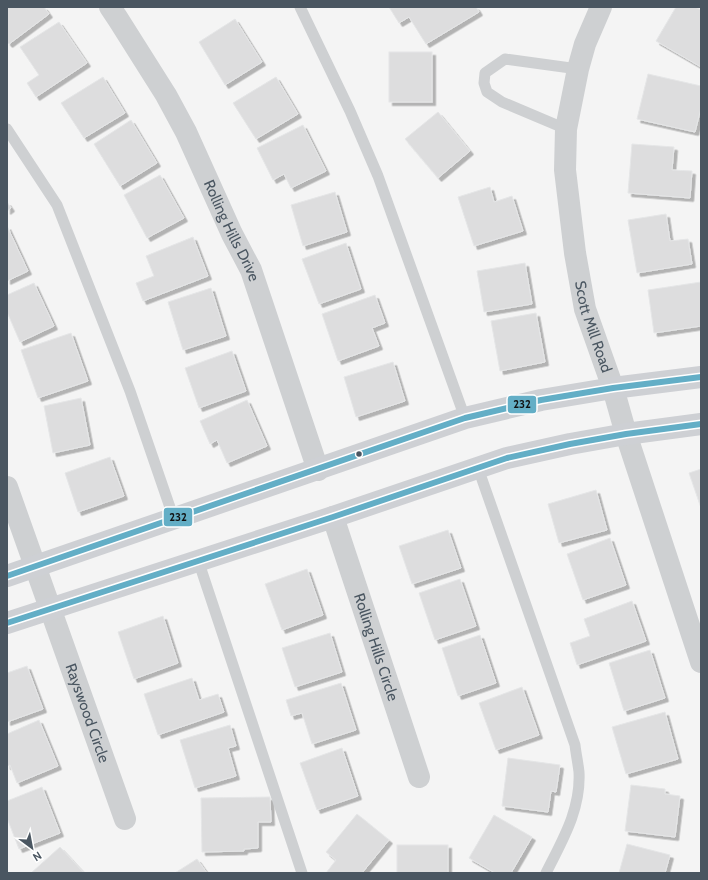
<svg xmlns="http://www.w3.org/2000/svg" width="708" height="880" viewBox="0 0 708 880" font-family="Cabin,sans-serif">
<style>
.building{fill:#ddddde;stroke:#e5e6e7;filter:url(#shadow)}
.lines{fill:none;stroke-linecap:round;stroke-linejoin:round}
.service{stroke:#ced0d2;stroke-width:11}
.minor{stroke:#ced0d2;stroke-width:22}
.tertiary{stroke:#ced0d2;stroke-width:22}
.secondary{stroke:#ced0d4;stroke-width:22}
.bus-1-casing{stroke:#fff;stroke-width:9}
.bus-1{stroke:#63aec6;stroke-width:6}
.bus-dot{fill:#4a5661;stroke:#fff;stroke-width:1.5}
.labels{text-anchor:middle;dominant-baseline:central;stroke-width:3;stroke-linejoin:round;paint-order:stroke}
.street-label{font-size:15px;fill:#4a5661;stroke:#fff}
.line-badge{stroke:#fff;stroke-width:1.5}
.pale-badge-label{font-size:11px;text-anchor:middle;font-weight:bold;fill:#111}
</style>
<defs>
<filter id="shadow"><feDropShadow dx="3.5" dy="3.5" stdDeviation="0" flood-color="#0004"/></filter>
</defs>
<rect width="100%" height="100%" fill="#f4f4f4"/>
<!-- building -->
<g class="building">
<polygon points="7,7 44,7 49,14 9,44 7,42"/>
<polygon points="389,7 476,7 479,12 426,44 409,17 399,23"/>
<polygon points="676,7 695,7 701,10 701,67 656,41"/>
<polygon points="235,19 262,62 225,85 199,42"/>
<polygon points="59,22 87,63 36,97 27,83 39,75 20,47"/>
<rect x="389" y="52" width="43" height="50"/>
<polygon points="648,74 701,86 701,108 695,132 637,119"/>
<polygon points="103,77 125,113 84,138 61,103"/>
<polygon points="276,77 298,114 256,139 233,103"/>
<polygon points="438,112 470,151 438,178 405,139"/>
<polygon points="131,120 157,163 120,186 94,144"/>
<polygon points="303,125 326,171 291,188 284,174 273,180 257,148"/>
<polygon points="632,144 674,147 672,170 692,171 690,198 628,193"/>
<polygon points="160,175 184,218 147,238 124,195"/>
<polygon points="490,187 494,202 512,196 523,231 474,246 458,197"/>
<polygon points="335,192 347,232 303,246 291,205"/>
<polygon points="7,202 11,208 7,211"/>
<polygon points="666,214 670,241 688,239 692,264 637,273 628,220"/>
<polygon points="7,226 28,271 7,281"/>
<polygon points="193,237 208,276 143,301 136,283 154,276 146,256"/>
<polygon points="346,243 361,289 319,304 302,259"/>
<polygon points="525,263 532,304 484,312 477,271"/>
<polygon points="701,282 701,326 654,333 648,290"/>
<polygon points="34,283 54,326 20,342 7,312 7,295"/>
<polygon points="211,288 226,336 183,350 168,302"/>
<polygon points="375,295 385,323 372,328 379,346 338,361 322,314"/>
<polygon points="536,313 545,362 500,371 491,321"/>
<polygon points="71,333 88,381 38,398 21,350"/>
<polygon points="232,351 246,391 199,408 185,368"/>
<polygon points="393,362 405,401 356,417 344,377"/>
<polygon points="81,398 90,445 53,453 44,406"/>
<polygon points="247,400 267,446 227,463 217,440 210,444 200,421"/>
<polygon points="110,457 124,496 78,512 65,473"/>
<polygon points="701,469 701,508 689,473"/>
<polygon points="596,490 607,530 559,543 548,504"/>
<polygon points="448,530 461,568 412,584 399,546"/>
<polygon points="610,538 626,585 583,600 567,554"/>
<polygon points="307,569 323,615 282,630 265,584"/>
<polygon points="460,579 476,626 435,640 419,593"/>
<polygon points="632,601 646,641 577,665 570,643 590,636 584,619"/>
<polygon points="163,616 178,663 134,679 118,632"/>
<polygon points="330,633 342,672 295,687 282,648"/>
<polygon points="480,635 496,683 458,696 442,648"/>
<polygon points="650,650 665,698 624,711 609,663"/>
<polygon points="27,666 43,709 7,722 7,673"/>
<polygon points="192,678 199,700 218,694 224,712 158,735 144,694"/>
<polygon points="341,683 356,730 312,744 302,713 291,716 286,700"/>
<polygon points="522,687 539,735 496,750 479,703"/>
<polygon points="665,712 678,759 626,774 612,727"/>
<polygon points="39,720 58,766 17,783 10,765 7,766 7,734"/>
<polygon points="230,725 236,746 228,748 236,776 195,788 180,740"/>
<polygon points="342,748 358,796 317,810 300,763"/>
<polygon points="508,758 560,765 556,792 551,791 548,812 502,806"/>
<polygon points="631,785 665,789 665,794 680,796 675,837 625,831"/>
<polygon points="42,787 60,833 19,849 7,818 7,801"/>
<polygon points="270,797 271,822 258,822 258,848 244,849 244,851 202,852 201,798"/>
<polygon points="357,814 389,840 362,873 326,873 336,860 326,852"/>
<polygon points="494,815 532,837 511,873 495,873 469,858"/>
<polygon points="627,844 670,855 665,873 619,873"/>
<rect x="397" y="845" width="51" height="28"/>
<polygon points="60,847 84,873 31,873"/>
<polygon points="197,859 207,873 175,873"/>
</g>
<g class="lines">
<!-- service -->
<g class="service">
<polyline points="300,7 350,111 378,176 465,418"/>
<polyline points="7,129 57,205 130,391 174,519"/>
<polyline points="566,129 502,102 487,92 484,83 485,73 505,59 578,69"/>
<path d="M478,468L575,745C576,754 578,763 579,772C581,810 562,841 546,873"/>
<polyline points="198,560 302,873"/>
</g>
<!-- minor -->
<g class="minor">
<path id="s1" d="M110,7L118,19L166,95L186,132L232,234L251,270L318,470"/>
<polyline points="626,434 701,662"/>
<path id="s2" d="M7,487L125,819"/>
<path id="s3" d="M333,517L419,777"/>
</g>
<!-- tertiary -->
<path class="tertiary" id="s4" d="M601,7L585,44L578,69L566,129L565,170L575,253L585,309L613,388L626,434"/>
<!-- secondary -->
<g class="secondary">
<polyline points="7,576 465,418 541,400 613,388 701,377"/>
<polyline points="7,623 333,517 507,458 570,444 626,434 701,424"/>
</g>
<!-- bus-1 casing -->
<g class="bus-1-casing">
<g id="bus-1">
<polyline points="7,576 465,418 541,400 613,388 701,377"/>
<polyline points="7,623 333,517 507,458 570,444 626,434 701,424"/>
</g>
</g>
<!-- bus-1 -->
<use href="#bus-1" class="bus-1"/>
</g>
<!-- markers -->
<circle class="bus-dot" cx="359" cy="454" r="3.5"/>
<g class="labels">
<!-- street labels -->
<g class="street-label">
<text stroke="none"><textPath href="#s1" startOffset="255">Rolling Hills Drive</textPath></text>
<text stroke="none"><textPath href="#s4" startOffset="328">Scott Mill Road</textPath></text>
<text stroke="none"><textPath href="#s3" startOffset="137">Rolling Hills Circle</textPath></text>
<text stroke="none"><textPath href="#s2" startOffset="240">Rayswood Circle</textPath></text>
</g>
</g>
<g class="line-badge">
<rect x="507" y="395" width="30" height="19" rx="4" fill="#63aec6"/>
<rect x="163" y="507" width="30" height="20" rx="4" fill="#63aec6"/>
</g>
<g class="pale-badge-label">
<text x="522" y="408">232</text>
<text x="178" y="521">232</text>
</g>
<!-- border -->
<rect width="708" height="880" fill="none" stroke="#4a5661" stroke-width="16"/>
<!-- north arrow -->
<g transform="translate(32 848) rotate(148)" stroke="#ffffff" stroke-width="3" paint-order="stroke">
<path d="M0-3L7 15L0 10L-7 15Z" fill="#4a5661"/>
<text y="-6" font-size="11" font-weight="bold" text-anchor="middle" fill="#4a5661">N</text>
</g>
</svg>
